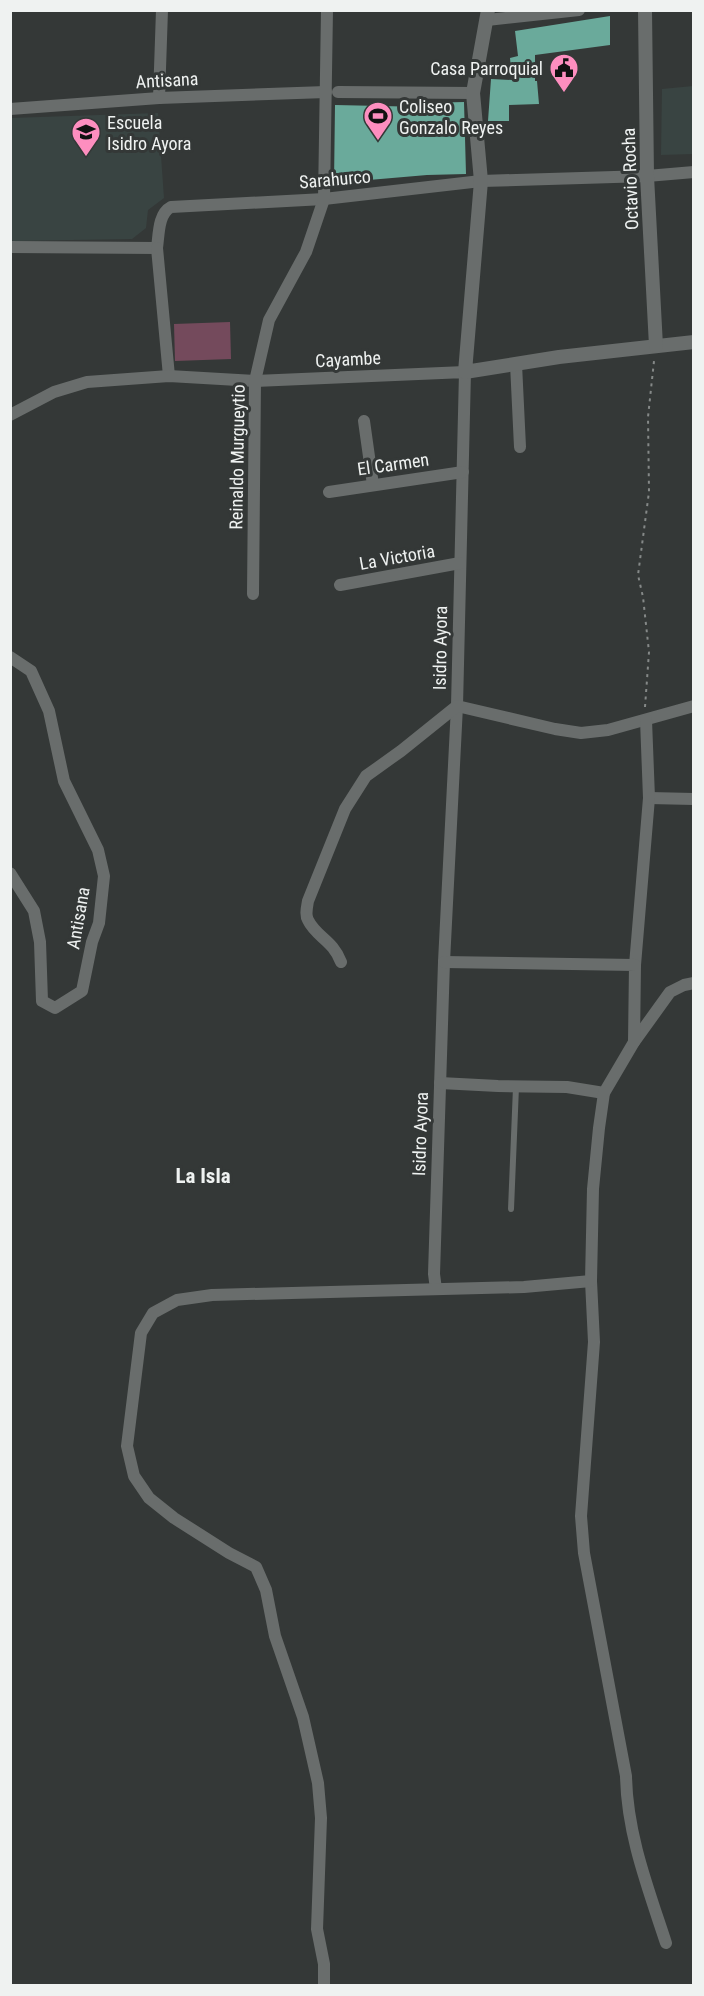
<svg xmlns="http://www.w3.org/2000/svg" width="704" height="1996" viewBox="0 0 704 1996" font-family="'Roboto Condensed',sans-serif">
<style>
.built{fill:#394442}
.green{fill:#744a5c}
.building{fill:#6aaa9b}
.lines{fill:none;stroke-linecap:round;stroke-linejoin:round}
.path{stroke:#858988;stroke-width:2;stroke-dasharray:3 4.5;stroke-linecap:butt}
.service{stroke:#696d6c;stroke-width:6}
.minor{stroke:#696d6c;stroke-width:12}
.tertiary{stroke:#696d6c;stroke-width:14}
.labels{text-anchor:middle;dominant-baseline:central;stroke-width:6;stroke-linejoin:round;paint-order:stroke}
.poi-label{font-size:18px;fill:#eff2f1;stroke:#343837;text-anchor:start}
.street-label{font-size:18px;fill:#eff2f1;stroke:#343837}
.quarter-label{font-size:21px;font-weight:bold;fill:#eff2f1;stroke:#343837}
</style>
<rect width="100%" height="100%" fill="#343837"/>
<!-- built -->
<g class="built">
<polygon points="693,86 693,154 661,155 662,89"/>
<polygon points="158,113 164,198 148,210 146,228 132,239 13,241 10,238 11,118"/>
</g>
<!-- green -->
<polygon class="green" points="230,322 231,359 175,361 174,324"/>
<!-- building -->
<g class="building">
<polygon points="610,16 610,45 535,55 535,81 537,81 539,104 509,105 509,121 488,121 491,79 512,80 510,58 518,56 515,31"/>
<polygon points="464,102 466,174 427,175 334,183 335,105 427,107 426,103"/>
</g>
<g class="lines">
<!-- path -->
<polyline class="path" points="645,707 649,652 643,597 638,575 649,492 648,417 654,361"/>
<!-- service -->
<polyline class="service" points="511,1209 516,1087"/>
<!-- minor -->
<g class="minor">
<polyline points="487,20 579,10"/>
<polyline points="338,92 473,93"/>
<polyline points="159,98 162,10"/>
<polyline points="10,109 159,98 326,92"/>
<path d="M10,247L157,248C159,234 158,214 171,207L324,199L481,181L647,176L694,172"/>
<polyline points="157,248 169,376"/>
<polyline points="516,364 520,447"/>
<polyline points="10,415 54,392 87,382 169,376 255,381 465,372 457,706 444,962 434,1274 436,1289"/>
<polyline points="364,421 373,485"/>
<polyline points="329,492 463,472"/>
<polyline points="340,585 460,563"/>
<polyline points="253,594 255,381 269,320 306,252 324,199 327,10"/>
<polyline points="10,657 31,671 49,711 64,781 98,850 104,876 99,923 92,942 82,991 55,1008 42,1001 40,942 34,911 10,873"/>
<polyline points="649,798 694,799"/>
<path d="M341,962C333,940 316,937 308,920C305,915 307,907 308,901L345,809L366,776L401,751L457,706L555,729L581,733L608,730L694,706"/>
<polyline points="635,965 649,798 646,720"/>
<polyline points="634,1042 670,992 684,985 694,983"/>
<polyline points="440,1083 498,1086 567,1087 604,1093"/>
<path d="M591,1281L594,1342L581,1516L584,1553L626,1776C627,1834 648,1888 666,1943"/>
<polyline points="324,1986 324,1964 317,1929 321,1818 318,1783 303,1717 275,1636 266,1590 256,1567 229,1553 174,1518 149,1498 134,1476 127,1446 141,1333 153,1313 177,1300 212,1295 524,1287 591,1281 593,1189 599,1128 604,1093 634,1042 635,965 444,962"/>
</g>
<!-- tertiary -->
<g class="tertiary">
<polyline points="488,10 473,93 481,181 465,372 559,357 694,342"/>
<polyline points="645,10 647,176 656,346"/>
</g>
</g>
<!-- icons -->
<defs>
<g id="civic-pin" transform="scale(1.5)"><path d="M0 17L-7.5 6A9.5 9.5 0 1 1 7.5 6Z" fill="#fd8ebf" stroke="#343837"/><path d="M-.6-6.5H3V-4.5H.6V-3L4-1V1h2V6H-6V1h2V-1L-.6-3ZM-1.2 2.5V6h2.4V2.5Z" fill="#111"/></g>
<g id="stadium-pin" transform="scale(1.5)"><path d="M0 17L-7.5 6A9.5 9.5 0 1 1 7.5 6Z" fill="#fd8ebf" stroke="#343837"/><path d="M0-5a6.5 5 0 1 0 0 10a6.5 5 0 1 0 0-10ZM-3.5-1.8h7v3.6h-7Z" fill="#111"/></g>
<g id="school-pin" transform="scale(1.5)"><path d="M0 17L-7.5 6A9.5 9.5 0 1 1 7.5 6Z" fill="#fd8ebf" stroke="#343837"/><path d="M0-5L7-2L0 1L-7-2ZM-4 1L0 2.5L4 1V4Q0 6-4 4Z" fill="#111"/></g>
</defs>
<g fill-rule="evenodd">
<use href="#civic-pin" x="564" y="68"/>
<use href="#stadium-pin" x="378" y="116"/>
<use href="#school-pin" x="86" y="132"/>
</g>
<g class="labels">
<!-- poi labels -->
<g class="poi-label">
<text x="543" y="68" text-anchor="end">Casa Parroquial</text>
<text x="399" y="106">Coliseo<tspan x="399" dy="21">Gonzalo Reyes</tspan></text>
<text x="107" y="122">Escuela<tspan x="107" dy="21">Isidro Ayora</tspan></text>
</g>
<!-- street labels -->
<g class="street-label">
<text transform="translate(167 80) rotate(-3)">Antisana</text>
<text transform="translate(335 179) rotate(-5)">Sarahurco</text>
<text transform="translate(630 179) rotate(-92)">Octavio Rocha</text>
<text transform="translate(348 359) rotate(-3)">Cayambe</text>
<text transform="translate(237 457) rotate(-89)">Reinaldo Murgueytio</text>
<text transform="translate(393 464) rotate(-8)">El Carmen</text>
<text transform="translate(397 557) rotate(-10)">La Victoria</text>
<text transform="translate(440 648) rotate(-89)">Isidro Ayora</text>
<text transform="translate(78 918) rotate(-80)">Antisana</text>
<text transform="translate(420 1134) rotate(-88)">Isidro Ayora</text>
</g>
<!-- quarter labels -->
<g class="quarter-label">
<text x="203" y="1176">La Isla</text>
</g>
</g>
<!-- border -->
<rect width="704" height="1996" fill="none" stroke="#eff2f1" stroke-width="24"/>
</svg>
